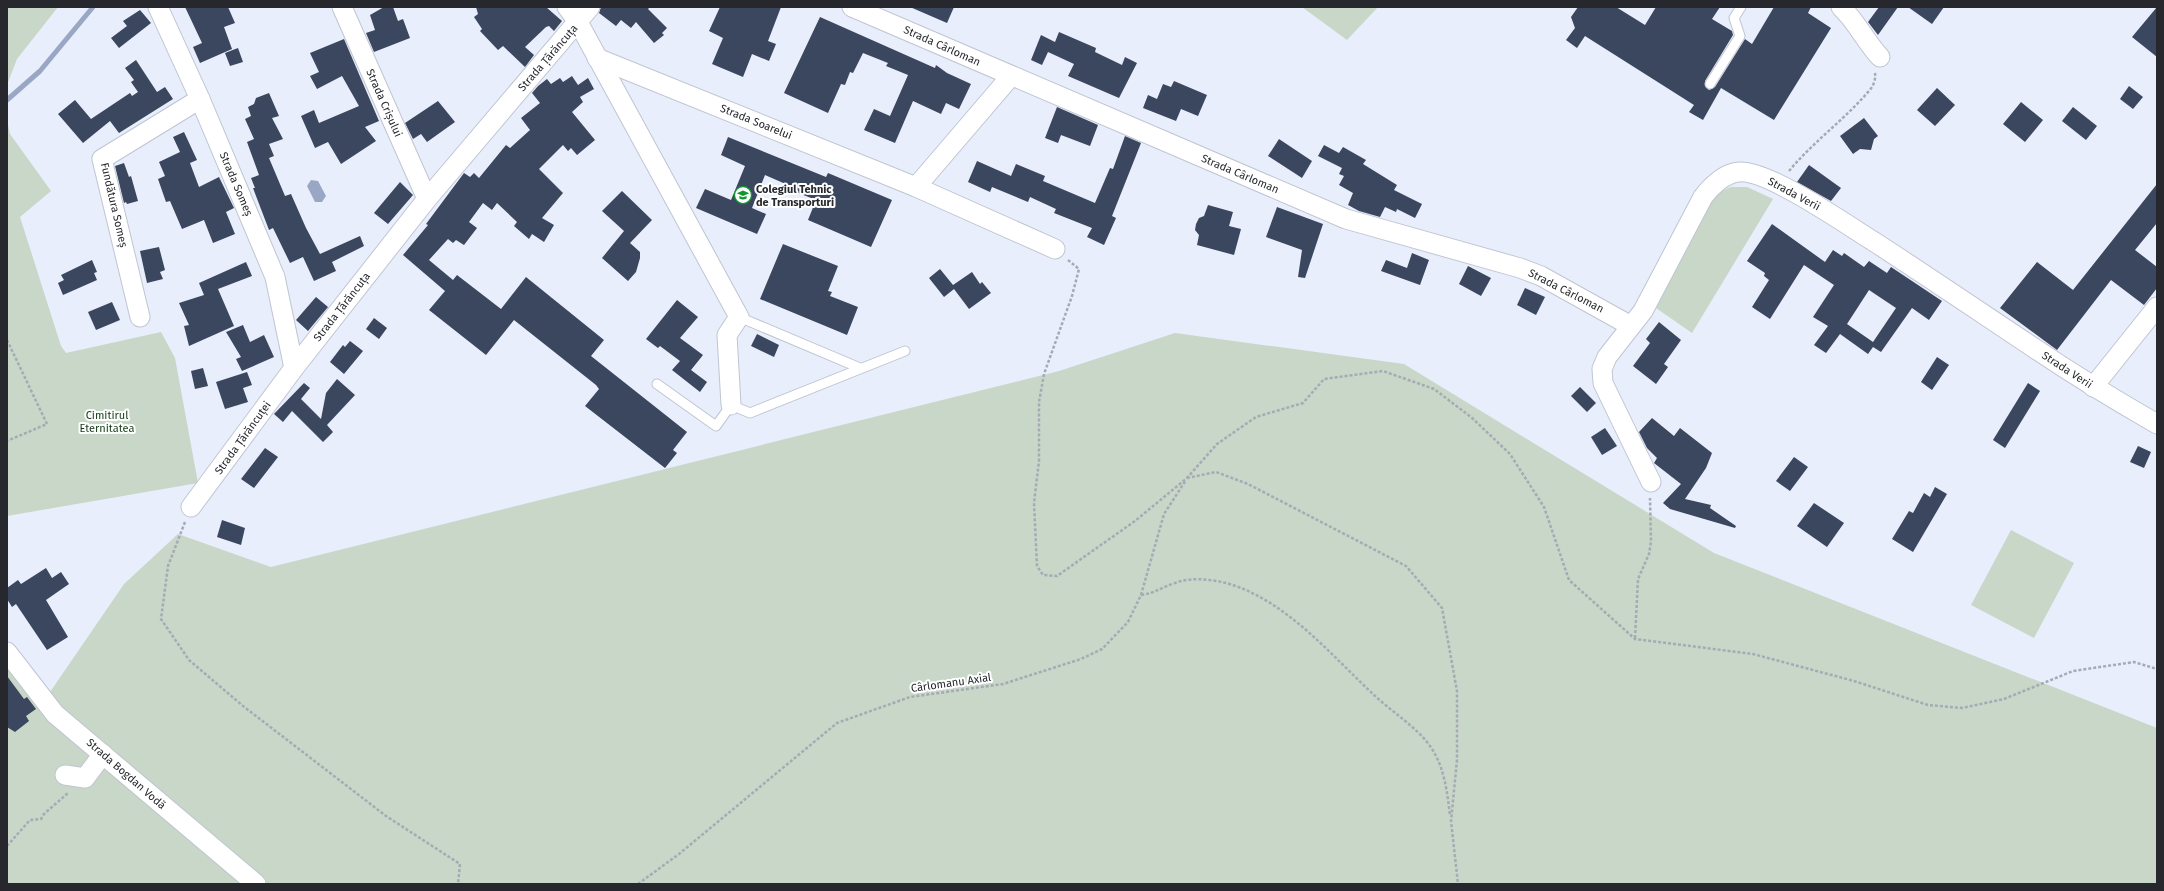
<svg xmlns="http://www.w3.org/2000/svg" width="2164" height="891" viewBox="0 0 2164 891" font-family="'Fira Sans',sans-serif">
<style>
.green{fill:#c8d7c8}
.water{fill:#9aa7c4}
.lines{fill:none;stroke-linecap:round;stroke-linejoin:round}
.stream{stroke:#9aa7c4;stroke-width:5}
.building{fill:#3b465f;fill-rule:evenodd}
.lane-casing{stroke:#bfc5d1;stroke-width:11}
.street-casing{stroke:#bfc5d1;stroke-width:21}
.path{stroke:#a5aab4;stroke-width:2.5;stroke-dasharray:3 2;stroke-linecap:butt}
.lane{stroke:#fff;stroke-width:9}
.street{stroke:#fff;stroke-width:19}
.labels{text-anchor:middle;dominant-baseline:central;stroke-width:4;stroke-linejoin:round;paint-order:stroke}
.street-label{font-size:11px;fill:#26282d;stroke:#fff}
.poi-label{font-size:11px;font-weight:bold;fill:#26282d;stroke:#fff;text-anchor:start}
.park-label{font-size:11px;fill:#133916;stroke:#fff}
</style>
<rect width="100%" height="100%" fill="#e8eefb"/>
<!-- green -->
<g class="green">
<polygon points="7,7 58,7 17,59 7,85"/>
<polygon points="1302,7 1378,7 1347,40"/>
<polygon points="7,120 10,134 51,191 20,217 61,346 66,353 161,332 175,358 198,483 7,516"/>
<polygon points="1731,187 1747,187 1773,199 1692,333 1656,308 1713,194"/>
<polygon points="1175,333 1404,364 1714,553 2157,728 2157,884 7,884 7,654 48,695 124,584 178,534 271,567 1059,371"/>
<polygon points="2011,530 2074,563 2034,638 1971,605"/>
</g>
<!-- water -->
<polygon class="water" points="311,180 318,181 326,196 322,202 315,202 307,186"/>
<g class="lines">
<!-- stream -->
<polyline class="stream" points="7,100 40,71 93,7"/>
</g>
<!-- building -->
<g class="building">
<polygon points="185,7 228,7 235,23 224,27 232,49 200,63 193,47 202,43"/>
<polygon points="384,7 393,7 398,21 403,19 410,38 374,52 366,33 375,30 370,15"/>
<polygon points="476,7 546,7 562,21 554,31 549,26 546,27 525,47 534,55 525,67 503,46 498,50 480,31 482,29 474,17 478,14"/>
<polygon points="601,7 650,7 648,9 667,28 662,33 664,35 654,43 636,22 631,28 621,20 616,26 599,13"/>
<polygon points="720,7 781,7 768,41 776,44 769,61 752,54 743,77 712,64 723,38 709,31"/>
<polygon points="910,7 954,7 947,23"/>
<polygon points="1578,7 1616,7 1645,25 1656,7 1720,7 1712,19 1732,31 1733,35 1705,81 1705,86 1709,90 1715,87 1745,39 1752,44 1774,7 1811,7 1808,13 1831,28 1774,120 1721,88 1703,120 1689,112 1694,105 1585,36 1577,48 1566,40 1575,28 1571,17"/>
<polygon points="1879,7 1898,7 1878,35 1868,22"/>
<polygon points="1908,7 1944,7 1932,24"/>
<polygon points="2157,7 2157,57 2132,37"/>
<polygon points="140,10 151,23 119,48 111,38 127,26 123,21"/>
<polygon points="820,17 935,68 936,65 947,73 971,84 959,109 946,103 941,114 913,101 895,143 864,130 874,109 890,116 908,75 886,66 888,63 863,53 853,73 850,72 845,85 841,84 828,113 784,93"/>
<polygon points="1059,32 1096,48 1095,52 1122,65 1125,57 1137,63 1119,98 1068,76 1074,64 1048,52 1042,65 1031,60 1041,35 1055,42"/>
<polygon points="344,39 379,121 365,127 376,141 341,164 328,142 315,148 301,116 314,110 319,123 359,106 342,76 317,89 310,76 319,72 310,53"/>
<polygon points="238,48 243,62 230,66 225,53"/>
<polygon points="136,60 157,92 165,87 173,99 119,133 110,121 83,143 58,114 75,100 91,119 130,93 132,96 138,92 131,82 134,80 125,68"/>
<polygon points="572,76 578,85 588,78 594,89 580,97 583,102 572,112 595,140 577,155 571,148 568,151 563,145 539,169 563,193 542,218 554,225 544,242 532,234 529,239 514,226 517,222 497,203 492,210 483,203 469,222 477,228 464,245 456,240 453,243 448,239 429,260 453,280 457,275 501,309 526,277 604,340 591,356 687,432 673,450 677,453 665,468 585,406 599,389 596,385 514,320 486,355 429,310 445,291 403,255 428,225 426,224 464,173 470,177 474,173 479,178 506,145 510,148 530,130 521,118 540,103 532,93 538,86 547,79 551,84 560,78 563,82"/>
<polygon points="1174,81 1207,95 1198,116 1181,109 1176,121 1143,108 1148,95 1157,99 1163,84 1171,87"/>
<polygon points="2129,86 2143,97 2133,109 2120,99"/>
<polygon points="1937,88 1955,105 1935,126 1917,110"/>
<polygon points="269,93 279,116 272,118 283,139 269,144 274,156 269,158 285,196 291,194 306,228 320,254 360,236 364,246 332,262 336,271 314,281 303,257 290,263 273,228 269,230 253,188 255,188 251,178 259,175 247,142 254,139 245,119 251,116 248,107 254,104 256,98"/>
<polygon points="438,101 455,122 427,142 421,134 413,139 405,123"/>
<polygon points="2021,102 2043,120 2025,142 2003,124"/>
<polygon points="1057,107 1098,125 1090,146 1061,135 1058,143 1045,138"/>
<polygon points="2073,107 2097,126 2086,140 2062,121"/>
<polygon points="1864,118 1878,136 1874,139 1871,150 1860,149 1853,154 1840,136"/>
<polygon points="184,132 197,160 190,163 199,187 219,177 234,208 226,212 235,234 213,243 204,220 182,229 170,201 166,202 158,179 165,176 159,162 180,152 173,137"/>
<polygon points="1125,136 1141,143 1112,216 1116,218 1104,245 1087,237 1092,228 1054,213 1056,209 1030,197 1028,202 992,187 990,192 968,182 977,161 1011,176 1016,164 1045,176 1043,181 1095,203 1110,168 1113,169"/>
<polygon points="728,137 826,177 828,173 892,200 871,247 808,220 816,200 796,192 797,189 765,175 752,208 766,214 757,234 696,208 705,189 731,200 745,166 721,155"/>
<polygon points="1279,139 1312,161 1302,178 1268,156"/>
<polygon points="1324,145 1339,153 1343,147 1366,160 1363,164 1397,185 1394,190 1422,204 1415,218 1397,209 1396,212 1385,207 1380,217 1359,211 1348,205 1353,193 1339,185 1344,176 1339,174 1342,168 1318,156"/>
<polygon points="124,163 129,177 131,176 138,201 127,204 126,202 124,203 115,166"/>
<polygon points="1809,165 1841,188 1831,201 1797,182"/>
<polygon points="400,182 413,195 388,224 374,213"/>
<polygon points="2157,184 2157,223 2135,250 2157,267 2157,288 2144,305 2111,280 2057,350 2000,308 2037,262 2073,290"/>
<polygon points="622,191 652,220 630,243 640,252 640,258 636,272 628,281 602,258 624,231 602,211"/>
<polygon points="1208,205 1233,212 1229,226 1241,229 1234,255 1197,245 1199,235 1195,230 1196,224 1199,218 1204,216"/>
<polygon points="1277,207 1323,224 1305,278 1298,277 1302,250 1266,237"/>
<path d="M1772,224L1825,262L1833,250L1842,256L1844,253L1864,267L1869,261L1887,273L1891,267L1942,301L1929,320L1912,308L1881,352L1873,347L1868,354L1840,334L1826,353L1814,345L1828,326L1813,317L1834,285L1804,265L1770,319L1752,307L1769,280L1764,276L1765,273L1747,261ZM1869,290L1896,308L1873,342L1847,324Z"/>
<polygon points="783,244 838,266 828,291 832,292 830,296 858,307 847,335 760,299"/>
<polygon points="159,247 165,270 160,272 163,279 147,283 140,251"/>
<polygon points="1412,253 1429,260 1420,285 1381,271 1386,260 1407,268"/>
<polygon points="92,260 97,272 94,273 97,280 63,295 58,283 64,280 61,275"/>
<polygon points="246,262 252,276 218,289 234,326 189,346 184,326 189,325 179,303 204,295 199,283"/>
<polygon points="1468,266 1491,278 1481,296 1459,284"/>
<polygon points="940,269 953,285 972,272 980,284 982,282 991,293 969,309 954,289 944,297 929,278"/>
<polygon points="1525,288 1545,297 1536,315 1517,305"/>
<polygon points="316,297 328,307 308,331 296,320"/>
<polygon points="677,300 698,317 680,338 703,355 691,370 707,382 700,392 672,370 680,361 660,346 658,348 646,339"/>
<polygon points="112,302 120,320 96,330 88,312"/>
<polygon points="374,318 387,328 379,339 366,329"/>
<polygon points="1659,322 1681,340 1664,364 1668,367 1656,384 1633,366 1650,343 1646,339"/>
<polygon points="243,325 250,342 264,335 274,357 242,371 236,359 241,357 226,332"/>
<polygon points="757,334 779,345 774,357 751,346"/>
<polygon points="350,341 363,351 344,374 330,362 343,345 345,347"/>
<polygon points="1937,357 1949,365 1932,390 1921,382"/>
<polygon points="203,368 208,386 195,389 191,371"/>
<polygon points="247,372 252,385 243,388 248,402 225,409 216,382"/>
<polygon points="337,379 355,395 327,425 333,432 323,442 292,411 283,422 274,414 304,383 310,388 301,399 321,419 326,393"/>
<polygon points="2028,383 2040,391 2005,448 1993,440"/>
<polygon points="1580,387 1596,403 1587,412 1571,396"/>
<polygon points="1652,418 1674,436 1680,428 1712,453 1706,468 1685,499 1711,505 1710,508 1736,526 1735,528 1670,509 1663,503 1681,484 1654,463 1657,458 1647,448 1639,432"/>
<polygon points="1605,428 1617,446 1602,455 1591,437"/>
<polygon points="2138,446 2151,452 2144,468 2130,462"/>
<polygon points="265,448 278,457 254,488 241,479"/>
<polygon points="1794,457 1808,467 1790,491 1776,481"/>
<polygon points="1935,487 1947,494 1913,552 1892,539 1909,511 1913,513 1924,493 1930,497"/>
<polygon points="1814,503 1844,523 1827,547 1797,526"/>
<polygon points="222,520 245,528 241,545 217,537"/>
<polygon points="46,568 52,578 61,572 69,584 46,600 68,637 47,650 16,604 12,607 7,599 7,588 18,580 21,584"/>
<polygon points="7,676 24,699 27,697 36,709 26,716 29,721 15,732 7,727"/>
</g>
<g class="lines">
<!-- lane casing -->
<g class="lane-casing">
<g id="lane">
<polyline points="1710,84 1740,36 1734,18 1741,7"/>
<polyline points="739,317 860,368"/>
<polyline points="657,384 716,426 731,405 750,413 905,351"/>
</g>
</g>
<!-- street casing -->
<g class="street-casing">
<g id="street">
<polyline points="158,7 200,99 275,277 294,368"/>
<polyline points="342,7 427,199"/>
<polyline points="567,7 578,22 739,317 727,335 731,405"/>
<polyline points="852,7 1346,219 1520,268 1541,276 1631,326"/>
<path d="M1841,7C1857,22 1865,41 1880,57"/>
<polyline points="597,58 916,187 1055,249"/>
<polyline points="916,187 1011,76"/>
<polyline points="140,317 102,159 200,99"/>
<polyline points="2093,387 2157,307"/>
<path d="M1651,482L1603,383L1602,369L1607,357L1643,311L1703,197C1711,186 1725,173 1739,172C1767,169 1847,225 1873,241C1927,276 1980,312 2034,348C2074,375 2115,400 2157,424"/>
<polyline points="191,507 294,368 427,199 590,7"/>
<polyline points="7,652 55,714 256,884"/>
<polyline points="65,775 85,778 103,754"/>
</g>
</g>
<!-- path -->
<g class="path">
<path d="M1789,171C1813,142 1844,120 1868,92C1873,87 1876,80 1875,73"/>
<polyline points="1068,260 1079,269 1072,296 1044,374 1039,402 1039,461 1034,503 1037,566 1043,575 1057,576 1135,521 1187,478 1217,444 1256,417 1303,403 1324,379 1383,371 1434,389 1471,417 1510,454 1544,507 1569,580 1635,639 1753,654 1854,681 1928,705 1962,708 2004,699 2073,671 2134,662 2157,669"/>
<polyline points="7,340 47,424 7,441"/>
<polyline points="1187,478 1216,472 1248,484 1406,566 1442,608 1457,691 1457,760 1451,821 1458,884"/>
<polyline points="185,522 168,566 161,619 189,660 243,706 386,816 460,864 458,884"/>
<path d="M1141,595C1156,593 1162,587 1175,583C1190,577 1209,579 1226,583C1285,599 1331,655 1374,695C1391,711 1412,724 1427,742C1444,763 1447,790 1450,816"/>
<polyline points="1635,638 1638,579 1649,554 1651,542 1650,498"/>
<polyline points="7,846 30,820 41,819 44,814 68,793"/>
<polyline points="638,884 679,854 837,723 910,697 1003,684 1081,659 1102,649 1128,622 1141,595 1164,514 1186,480"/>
</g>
<!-- lane -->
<use href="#lane" class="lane"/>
<!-- street -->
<use href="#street" class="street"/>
</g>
<!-- icons -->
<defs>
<g id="school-ring" transform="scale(0.9)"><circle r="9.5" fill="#fff" stroke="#10982e" stroke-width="1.5"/><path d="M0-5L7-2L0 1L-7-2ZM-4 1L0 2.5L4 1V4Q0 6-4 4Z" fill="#10982e"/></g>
</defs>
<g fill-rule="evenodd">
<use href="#school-ring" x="743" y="195"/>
</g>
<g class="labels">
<!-- street labels -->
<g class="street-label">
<text transform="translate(942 46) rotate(24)">Strada Cârloman</text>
<text transform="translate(548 58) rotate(-49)">Strada Țărăncuța</text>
<text transform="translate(384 103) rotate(66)">Strada Crișului</text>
<text transform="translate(756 122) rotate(22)">Strada Soarelui</text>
<text transform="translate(1240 174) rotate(23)">Strada Cârloman</text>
<text transform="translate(236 184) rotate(67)">Strada Someș</text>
<text transform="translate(1794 194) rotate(28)">Strada Verii</text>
<text transform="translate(114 205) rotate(77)">Fundătura Someș</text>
<text transform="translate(1566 291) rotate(27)">Strada Cârloman</text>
<text transform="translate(342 307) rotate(-52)">Strada Țărăncuța</text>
<text transform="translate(2067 370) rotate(33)">Strada Verii</text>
<text transform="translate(243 438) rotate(-54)">Strada Țărăncuței</text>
<text transform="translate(951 683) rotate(-8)">Cârlomanu Axial</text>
<text transform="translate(126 774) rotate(41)">Strada Bogdan Vodă</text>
</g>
<!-- poi labels -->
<g class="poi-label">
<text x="756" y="189">Colegiul Tehnic<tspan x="756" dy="13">de Transporturi</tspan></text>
</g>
<!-- park labels -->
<g class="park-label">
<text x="107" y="415">Cimitirul<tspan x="107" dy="13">Eternitatea</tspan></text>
</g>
</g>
<!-- border -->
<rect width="2164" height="891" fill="none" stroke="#26282d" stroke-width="16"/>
</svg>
